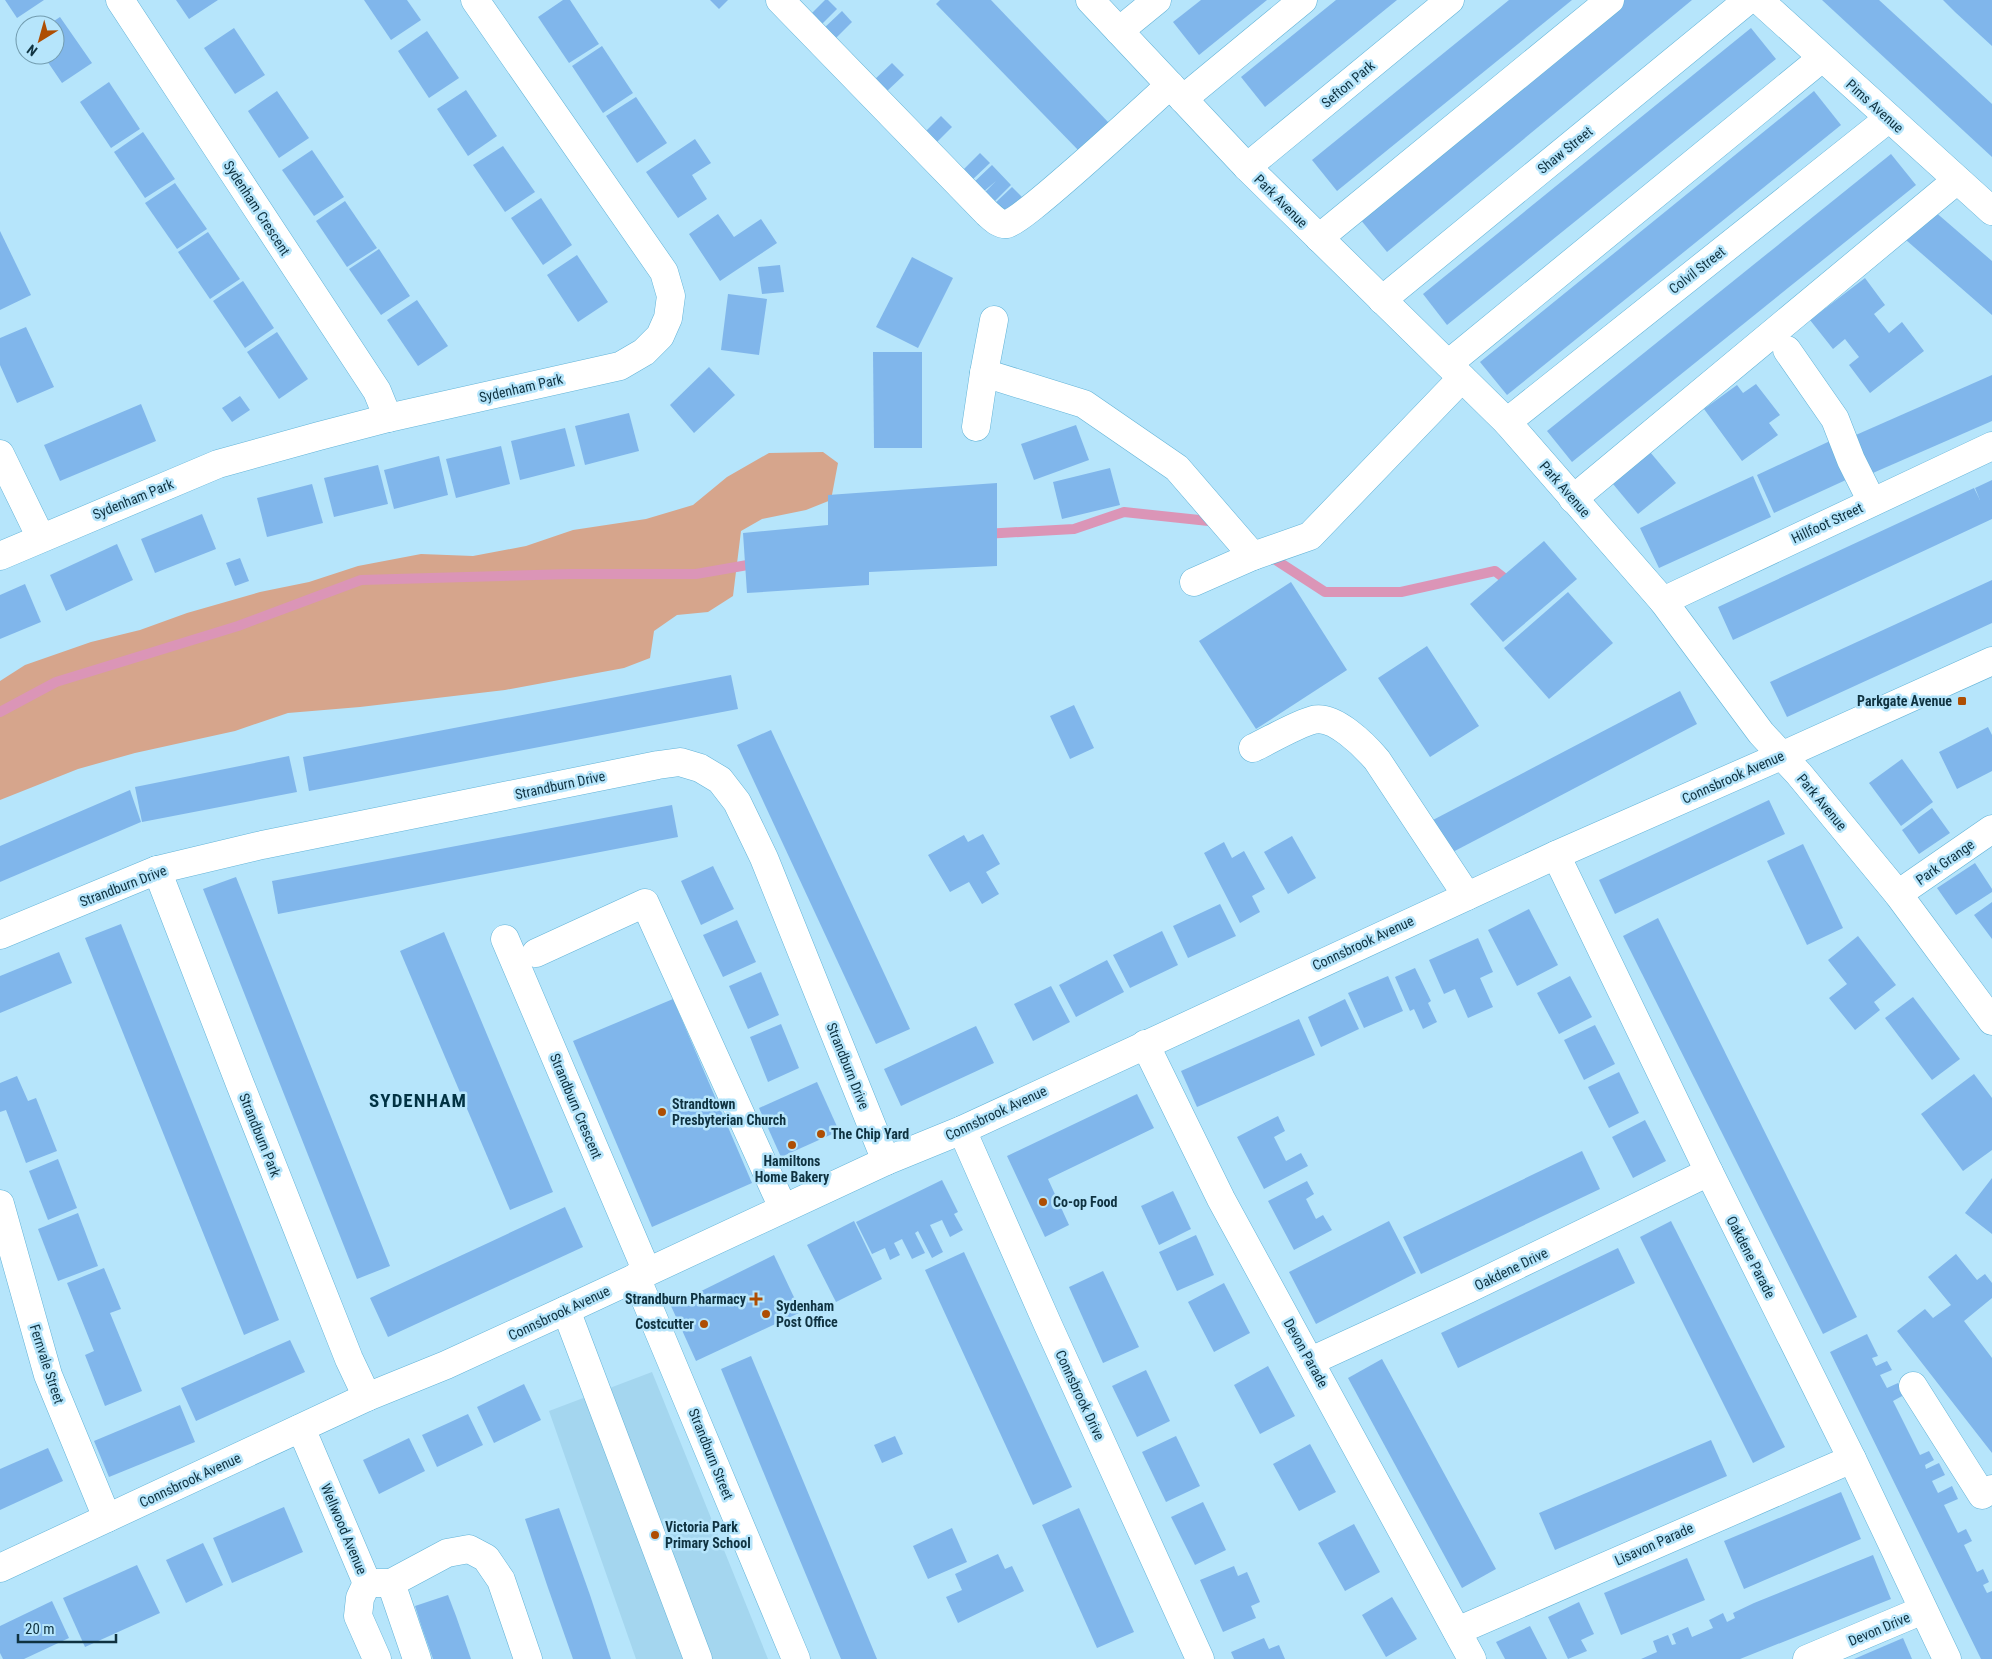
<svg xmlns="http://www.w3.org/2000/svg" width="1992" height="1659" viewBox="0 0 1992 1659" font-family="'Roboto Condensed',sans-serif">
<style>
.built{fill:#a4d6ef}
.green{fill:#d6a58c}
.lines{fill:none;stroke-linecap:round;stroke-linejoin:round}
.stream{stroke:#db95b7;stroke-width:10}
.building{fill:#80b6eb}
.minor-casing{stroke:#62b3d7;stroke-width:29}
.minor{stroke:#fff;stroke-width:28}
.poi-dot{fill:#ae4e03;stroke:#b6e5fb;stroke-width:2}
.labels{text-anchor:middle;dominant-baseline:central;stroke-width:5;stroke-linejoin:round;paint-order:stroke}
.street-label{font-size:14px;fill:#0f3240;stroke:#b6e5fb}
.poi-label{font-size:14px;font-weight:bold;fill:#0f3240;stroke:#b6e5fb;text-anchor:start}
.district-label{font-size:19px;font-weight:bold;letter-spacing:1px;fill:#013243;stroke:#b6e5fb}
</style>
<rect width="100%" height="100%" fill="#b6e5fb"/>
<!-- built -->
<polygon class="built" points="652,1372 768,1659 636,1659 549,1411"/>
<!-- green -->
<polygon class="green" points="823,452 838,463 831,500 806,510 762,519 741,531 733,596 708,612 677,615 654,631 650,658 624,668 505,690 360,707 288,713 235,731 135,753 78,769 0,800 0,681 25,665 91,642 140,630 187,613 260,592 309,582 358,566 421,554 473,556 526,546 573,530 646,519 693,505 727,477 769,453"/>
<g class="lines">
<!-- stream -->
<g class="stream">
<polyline points="984,534 1074,529 1124,512 1218,522"/>
<polyline points="1268,555 1325,592 1401,592 1495,571 1513,585"/>
<polyline points="0,712 56,682 238,626 361,580 570,574 696,574 759,563"/>
</g>
</g>
<!-- building -->
<g class="building">
<polygon points="5,0 44,0 17,18"/>
<polygon points="176,0 218,0 189,19"/>
<polygon points="364,0 407,0 421,20 391,40"/>
<polygon points="563,0 570,0 599,44 569,63 538,17"/>
<polygon points="710,0 728,0 719,9"/>
<polygon points="825,0 828,0 837,9 819,27 809,16"/>
<polygon points="940,0 991,0 1109,123 1080,152 936,4"/>
<polygon points="1201,0 1267,0 1199,55 1173,22"/>
<polygon points="1336,0 1397,0 1265,107 1241,77"/>
<polygon points="1509,0 1572,0 1337,191 1312,160"/>
<polygon points="1625,0 1692,0 1387,252 1360,219"/>
<polygon points="1822,0 1879,0 1965,79 1992,104 1992,157"/>
<polygon points="1943,0 1992,0 1992,46 1955,12"/>
<polygon points="842,11 852,22 833,41 822,30"/>
<polygon points="60,17 92,63 62,83 43,55 55,55 55,25 48,25"/>
<polygon points="234,28 265,75 235,94 204,48"/>
<polygon points="1751,28 1776,59 1447,325 1423,294"/>
<polygon points="427,31 459,78 429,98 398,51"/>
<polygon points="602,46 633,93 603,113 572,66"/>
<polygon points="892,63 904,75 885,93 873,81"/>
<polygon points="109,82 140,129 111,148 80,102"/>
<polygon points="466,90 497,136 468,156 437,109"/>
<polygon points="277,91 309,138 279,158 248,111"/>
<polygon points="1814,91 1841,125 1507,395 1480,362"/>
<polygon points="636,97 667,143 637,163 606,116"/>
<polygon points="941,116 952,127 935,144 924,133"/>
<polygon points="143,132 175,179 145,198 114,152"/>
<polygon points="695,139 711,163 692,175 707,199 678,218 646,172"/>
<polygon points="503,146 535,192 505,212 473,165"/>
<polygon points="312,150 344,197 314,216 282,170"/>
<polygon points="980,153 990,163 970,182 961,172"/>
<polygon points="1891,154 1916,185 1572,462 1547,431"/>
<polygon points="992,165 1011,185 992,204 982,195 996,181 982,193 972,184"/>
<polygon points="175,183 207,229 177,249 145,203"/>
<polygon points="1012,187 1022,197 1003,215 993,205"/>
<polygon points="541,198 572,245 543,265 511,218"/>
<polygon points="345,201 377,248 347,267 316,221"/>
<polygon points="1933,210 1992,261 1992,315 1906,240"/>
<polygon points="718,214 734,237 761,219 777,243 720,281 689,234"/>
<polygon points="0,231 31,295 0,310"/>
<polygon points="208,232 240,279 210,299 178,252"/>
<polygon points="379,249 410,296 381,315 349,269"/>
<polygon points="577,255 608,302 578,322 547,275"/>
<polygon points="912,257 953,278 918,348 876,327"/>
<polygon points="780,265 784,292 762,294 758,267"/>
<polygon points="1865,278 1885,305 1874,314 1889,333 1902,322 1924,351 1870,393 1849,365 1859,357 1845,339 1833,349 1810,320"/>
<polygon points="243,281 274,328 245,348 213,301"/>
<polygon points="728,294 767,299 759,355 721,350"/>
<polygon points="417,300 448,346 418,366 387,320"/>
<polygon points="26,327 54,387 17,403 0,365 0,338"/>
<polygon points="277,332 308,379 279,399 247,352"/>
<polygon points="873,352 922,352 922,448 874,448"/>
<polygon points="709,367 735,395 694,433 670,405"/>
<polygon points="1992,375 1992,421 1866,476 1849,438"/>
<polygon points="1756,384 1780,415 1769,423 1778,435 1742,461 1704,409 1737,385 1743,393"/>
<polygon points="240,396 250,410 232,422 222,408"/>
<polygon points="141,404 156,441 60,481 44,445"/>
<polygon points="629,413 639,451 585,465 575,426"/>
<polygon points="1076,425 1089,460 1034,480 1021,444"/>
<polygon points="565,428 575,466 520,480 511,441"/>
<polygon points="1830,441 1848,479 1774,513 1757,475"/>
<polygon points="501,446 510,484 456,498 446,459"/>
<polygon points="1645,446 1676,483 1638,514 1608,478"/>
<polygon points="439,456 448,495 394,509 384,470"/>
<polygon points="378,465 388,504 334,517 324,478"/>
<polygon points="1110,468 1120,505 1062,519 1053,482"/>
<polygon points="1753,476 1771,517 1659,568 1640,528"/>
<polygon points="1992,480 1992,519 1733,640 1718,607 1974,488 1980,500 1975,488"/>
<polygon points="997,483 997,566 869,572 869,585 747,593 743,533 828,525 828,495"/>
<polygon points="312,484 323,523 267,537 257,498"/>
<polygon points="202,514 216,549 155,573 141,539"/>
<polygon points="1544,541 1577,579 1503,642 1470,604"/>
<polygon points="117,544 133,580 66,611 50,575"/>
<polygon points="240,558 249,581 235,586 226,563"/>
<polygon points="1992,580 1992,623 1787,717 1770,682"/>
<polygon points="1291,582 1347,670 1256,729 1199,641"/>
<polygon points="25,584 41,622 0,639 0,595"/>
<polygon points="1568,592 1613,643 1549,699 1504,648"/>
<polygon points="1427,646 1479,726 1430,757 1378,678"/>
<polygon points="731,675 738,709 309,791 303,757"/>
<polygon points="1680,691 1697,724 1449,854 1431,821"/>
<polygon points="1074,705 1094,748 1070,759 1050,716"/>
<polygon points="1988,727 1992,735 1992,771 1957,789 1939,752"/>
<polygon points="771,730 910,1029 876,1044 737,745"/>
<polygon points="289,756 297,792 142,822 135,787"/>
<polygon points="1902,759 1933,802 1901,826 1869,783"/>
<polygon points="130,790 141,822 0,882 0,846"/>
<polygon points="1769,800 1785,834 1615,914 1599,880"/>
<polygon points="672,805 678,837 278,914 272,881"/>
<polygon points="1932,808 1950,833 1919,854 1902,830"/>
<polygon points="983,834 1000,864 986,872 999,894 982,904 969,882 950,892 928,855 964,835 968,842"/>
<polygon points="1292,836 1316,878 1288,894 1264,852"/>
<polygon points="1224,842 1232,858 1244,851 1265,889 1252,896 1260,912 1240,923 1204,853"/>
<polygon points="1803,844 1843,928 1807,945 1767,861"/>
<polygon points="1975,863 1992,889 1992,892 1956,915 1937,888"/>
<polygon points="713,866 734,909 701,925 681,881"/>
<polygon points="236,877 390,1266 357,1279 203,889"/>
<polygon points="1992,902 1992,939 1974,915"/>
<polygon points="1220,904 1236,936 1188,958 1173,926"/>
<polygon points="1529,909 1558,965 1517,986 1488,930"/>
<polygon points="1658,918 1857,1317 1823,1334 1623,936"/>
<polygon points="737,920 756,962 723,977 703,935"/>
<polygon points="121,924 279,1320 244,1335 85,938"/>
<polygon points="1162,931 1178,965 1130,988 1113,955"/>
<polygon points="444,932 553,1192 510,1210 400,951"/>
<polygon points="1858,936 1896,985 1874,1002 1880,1010 1855,1030 1829,998 1847,984 1828,960"/>
<polygon points="1478,938 1493,972 1480,978 1493,1007 1468,1018 1455,989 1444,994 1429,960"/>
<polygon points="59,952 72,983 0,1013 0,976"/>
<polygon points="1107,960 1124,992 1076,1017 1059,985"/>
<polygon points="1415,968 1431,1001 1428,1003 1437,1022 1423,1029 1414,1009 1410,1011 1395,977"/>
<polygon points="761,972 779,1015 748,1029 729,986"/>
<polygon points="1388,976 1403,1011 1364,1028 1348,993"/>
<polygon points="1570,976 1592,1017 1559,1034 1537,993"/>
<polygon points="1051,986 1070,1022 1033,1041 1014,1004"/>
<polygon points="1913,997 1960,1059 1932,1080 1885,1018"/>
<polygon points="673,999 752,1183 652,1227 573,1041"/>
<polygon points="1345,999 1359,1029 1321,1047 1308,1017"/>
<polygon points="1299,1019 1315,1055 1197,1107 1181,1071"/>
<polygon points="781,1024 799,1068 768,1082 750,1037"/>
<polygon points="1595,1025 1615,1064 1584,1080 1564,1040"/>
<polygon points="976,1026 994,1063 901,1106 884,1069"/>
<polygon points="1619,1072 1639,1113 1609,1128 1588,1087"/>
<polygon points="1974,1074 1992,1098 1992,1150 1963,1171 1921,1114"/>
<polygon points="17,1076 28,1101 36,1098 57,1151 26,1163 6,1110 0,1112 0,1083"/>
<polygon points="817,1082 839,1131 781,1157 759,1108"/>
<polygon points="1137,1094 1154,1128 1048,1179 1069,1225 1045,1237 1007,1156"/>
<polygon points="1278,1116 1285,1131 1274,1137 1286,1161 1301,1153 1308,1166 1264,1189 1237,1137"/>
<polygon points="1645,1120 1666,1161 1633,1178 1612,1137"/>
<polygon points="1582,1151 1600,1189 1421,1274 1403,1237"/>
<polygon points="58,1159 77,1208 48,1220 29,1171"/>
<polygon points="1992,1178 1992,1234 1965,1213"/>
<polygon points="942,1180 958,1212 954,1214 963,1230 950,1237 942,1220 930,1225 943,1252 932,1258 918,1231 915,1233 925,1253 912,1259 902,1239 894,1243 900,1255 890,1260 885,1248 872,1254 856,1222"/>
<polygon points="1307,1181 1314,1194 1306,1199 1316,1219 1323,1215 1332,1230 1294,1250 1268,1201"/>
<polygon points="1173,1191 1191,1229 1159,1245 1141,1206"/>
<polygon points="565,1207 583,1247 388,1337 370,1298"/>
<polygon points="78,1213 98,1266 58,1281 38,1229"/>
<polygon points="854,1221 882,1279 836,1302 807,1245"/>
<polygon points="1389,1221 1416,1273 1316,1324 1289,1272"/>
<polygon points="1671,1221 1785,1447 1753,1463 1640,1237"/>
<polygon points="1196,1235 1214,1275 1177,1291 1159,1252"/>
<polygon points="1618,1248 1635,1283 1458,1368 1441,1333"/>
<polygon points="964,1252 1072,1487 1033,1505 925,1270"/>
<polygon points="1956,1254 1977,1280 1985,1274 1992,1283 1992,1298 1964,1321 1992,1358 1992,1453 1897,1331 1925,1309 1933,1318 1951,1305 1928,1277"/>
<polygon points="774,1255 801,1312 696,1361 671,1306"/>
<polygon points="104,1268 121,1309 110,1313 142,1391 105,1406 85,1355 94,1351 67,1283"/>
<polygon points="1103,1271 1139,1347 1103,1363 1069,1287"/>
<polygon points="1224,1283 1250,1333 1214,1352 1188,1302"/>
<polygon points="1867,1334 1878,1356 1872,1358 1876,1366 1887,1361 1892,1370 1880,1375 1887,1388 1898,1383 1904,1395 1893,1401 1920,1455 1929,1451 1934,1460 1925,1465 1926,1469 1939,1463 1945,1475 1932,1481 1938,1493 1952,1486 1958,1499 1944,1505 1958,1533 1966,1529 1972,1541 1964,1545 1977,1572 1983,1569 1989,1582 1983,1585 1987,1593 1992,1591 1992,1659 1981,1659 1830,1352"/>
<polygon points="290,1340 305,1372 196,1421 181,1388"/>
<polygon points="751,1356 787,1442 877,1659 841,1659 774,1498 721,1369"/>
<polygon points="1382,1359 1496,1569 1462,1588 1348,1378"/>
<polygon points="1268,1366 1295,1416 1260,1434 1234,1385"/>
<polygon points="1146,1370 1170,1421 1137,1437 1112,1386"/>
<polygon points="524,1384 541,1420 494,1443 477,1407"/>
<polygon points="180,1405 195,1442 109,1477 94,1441"/>
<polygon points="468,1414 483,1445 437,1467 422,1435"/>
<polygon points="895,1436 903,1454 882,1463 874,1445"/>
<polygon points="1176,1436 1200,1486 1166,1502 1142,1452"/>
<polygon points="409,1438 425,1471 379,1494 363,1460"/>
<polygon points="1711,1440 1727,1476 1555,1550 1539,1513"/>
<polygon points="1310,1444 1336,1492 1299,1511 1273,1464"/>
<polygon points="48,1448 63,1481 0,1510 0,1469"/>
<polygon points="1841,1492 1861,1539 1744,1589 1724,1541"/>
<polygon points="1203,1502 1226,1550 1195,1565 1171,1517"/>
<polygon points="284,1507 303,1552 232,1583 213,1538"/>
<polygon points="559,1508 590,1595 611,1659 573,1659 547,1585 525,1519"/>
<polygon points="1079,1508 1134,1632 1097,1648 1042,1525"/>
<polygon points="1354,1524 1380,1572 1345,1591 1318,1543"/>
<polygon points="952,1528 967,1562 928,1579 913,1546"/>
<polygon points="203,1543 223,1585 186,1603 166,1560"/>
<polygon points="998,1554 1005,1569 1012,1566 1024,1591 958,1623 946,1597 962,1590 955,1574"/>
<polygon points="1873,1555 1891,1599 1740,1659 1641,1659 1657,1652 1653,1641 1668,1635 1672,1645 1676,1644 1672,1634 1688,1627 1692,1637 1713,1628 1709,1620 1723,1613 1727,1622 1735,1618 1733,1613 1754,1603"/>
<polygon points="1687,1558 1705,1600 1621,1635 1604,1593"/>
<polygon points="137,1565 160,1613 85,1647 63,1598"/>
<polygon points="1234,1566 1238,1576 1247,1572 1260,1602 1251,1606 1256,1618 1223,1632 1200,1580"/>
<polygon points="448,1595 456,1616 471,1659 433,1659 422,1628 415,1606"/>
<polygon points="1392,1597 1417,1639 1386,1657 1362,1615"/>
<polygon points="52,1601 69,1638 24,1659 3,1659 0,1653 0,1626"/>
<polygon points="1579,1602 1594,1634 1581,1640 1587,1651 1568,1659 1548,1617"/>
<polygon points="1530,1626 1547,1659 1505,1659 1496,1642"/>
<polygon points="1264,1638 1269,1649 1279,1645 1285,1659 1234,1659 1231,1652"/>
<polygon points="1903,1638 1912,1659 1854,1659"/>
</g>
<g class="lines">
<!-- minor casing -->
<g class="minor-casing">
<g id="minor">
<polyline points="120,0 377,391 388,418"/>
<path d="M780,0L987,213C993,218 999,225 1007,224C1021,223 1149,104 1170,85"/>
<polyline points="1090,0 1247,167 1507,422 1663,601 1761,733 1799,774 1898,894 1992,1021"/>
<polyline points="1759,0 1992,211"/>
<polyline points="1119,31 1157,0"/>
<polyline points="1183,99 1303,0"/>
<polyline points="1247,167 1450,0"/>
<polyline points="1319,238 1610,0"/>
<polyline points="1382,300 1748,0"/>
<polyline points="1787,350 1835,419 1851,460 1872,502"/>
<polyline points="1448,364 1822,58"/>
<polyline points="984,373 994,320"/>
<polyline points="1507,422 1888,119"/>
<polyline points="976,427 984,373 1084,404 1177,468 1253,556 1310,536 1462,378"/>
<polyline points="0,454 41,538"/>
<polyline points="1573,499 1957,180"/>
<polyline points="0,556 218,464 319,436 388,418 620,366 644,352 660,336 668,318 671,296 664,272 475,0"/>
<polyline points="1194,582 1253,556"/>
<polyline points="1663,601 1992,446"/>
<path d="M1253,748C1270,740 1297,724 1313,720C1334,714 1365,746 1377,760L1467,896"/>
<polyline points="1556,855 1709,1172 1852,1459 1947,1659"/>
<polyline points="157,870 240,1084 349,1359 367,1397"/>
<polyline points="1898,894 1992,829"/>
<polyline points="0,935 157,870 262,845 658,765 680,762 700,768 720,780 737,802 764,858 886,1161"/>
<polyline points="505,939 647,1272"/>
<polyline points="536,953 645,903 783,1208"/>
<polyline points="1145,1044 1221,1199 1472,1659"/>
<polyline points="962,1130 1048,1325 1200,1659"/>
<polyline points="0,1204 48,1375 107,1518"/>
<polyline points="636,1277 796,1659"/>
<polyline points="566,1310 698,1659"/>
<polyline points="1311,1361 1468,1289 1709,1172"/>
<polyline points="1913,1386 1982,1495 1992,1489"/>
<polyline points="299,1429 307,1442 367,1583"/>
<polyline points="0,1568 367,1397 446,1365 566,1310 886,1161 962,1130 1556,855 1781,756 1992,661"/>
<polyline points="367,1583 391,1583 447,1553 469,1549 486,1558 501,1580 528,1659"/>
<polyline points="367,1583 360,1598 358,1616 377,1659"/>
<polyline points="391,1583 417,1659"/>
<polyline points="1457,1631 1852,1459"/>
<polyline points="1807,1659 1923,1610"/>
</g>
</g>
<!-- minor -->
<use href="#minor" class="minor"/>
</g>
<!-- markers -->
<g class="poi-dot">
<rect x="1957" y="696" width="10" height="10" rx="2.5"/>
<circle cx="662" cy="1112" r="5"/>
<circle cx="821" cy="1134" r="5"/>
<circle cx="792" cy="1145" r="5"/>
<circle cx="1043" cy="1202" r="5"/>
<path d="M753.5 1291.5h5v5h5v5h-5v5h-5v-5h-5v-5h5z"/>
<circle cx="766" cy="1314" r="5"/>
<circle cx="704" cy="1324" r="5"/>
<circle cx="655" cy="1535" r="5"/>
</g>
<g class="labels">
<!-- street labels -->
<g class="street-label">
<text transform="translate(1348 84) rotate(-40)">Sefton Park</text>
<text transform="translate(1875 106) rotate(42)">Pims Avenue</text>
<text transform="translate(1565 150) rotate(-39)">Shaw Street</text>
<text transform="translate(1281 201) rotate(45)">Park Avenue</text>
<text transform="translate(257 208) rotate(57)">Sydenham Crescent</text>
<text transform="translate(1697 270) rotate(-38)">Colvil Street</text>
<text transform="translate(521 388) rotate(-13)">Sydenham Park</text>
<text transform="translate(1565 489) rotate(49)">Park Avenue</text>
<text transform="translate(133 499) rotate(-22)">Sydenham Park</text>
<text transform="translate(1827 523) rotate(-25)">Hillfoot Street</text>
<text transform="translate(1733 777) rotate(-24)">Connsbrook Avenue</text>
<text transform="translate(560 785) rotate(-12)">Strandburn Drive</text>
<text transform="translate(1822 802) rotate(50)">Park Avenue</text>
<text transform="translate(1945 862) rotate(-35)">Park Grange</text>
<text transform="translate(123 886) rotate(-21)">Strandburn Drive</text>
<text transform="translate(1363 943) rotate(-25)">Connsbrook Avenue</text>
<text transform="translate(848 1066) rotate(68)">Strandburn Drive</text>
<text transform="translate(576 1106) rotate(67)">Strandburn Crescent</text>
<text transform="translate(996 1113) rotate(-25)">Connsbrook Avenue</text>
<text transform="translate(260 1135) rotate(68)">Strandburn Park</text>
<text transform="translate(1751 1257) rotate(63)">Oakdene Parade</text>
<text transform="translate(1511 1269) rotate(-26)">Oakdene Drive</text>
<text transform="translate(559 1313) rotate(-25)">Connsbrook Avenue</text>
<text transform="translate(1306 1353) rotate(61)">Devon Parade</text>
<text transform="translate(47 1364) rotate(72)">Fernvale Street</text>
<text transform="translate(1080 1395) rotate(65)">Connsbrook Drive</text>
<text transform="translate(711 1454) rotate(68)">Strandburn Street</text>
<text transform="translate(190 1480) rotate(-25)">Connsbrook Avenue</text>
<text transform="translate(344 1529) rotate(67)">Wellwood Avenue</text>
<text transform="translate(1654 1544) rotate(-24)">Lisavon Parade</text>
<text transform="translate(1879 1629) rotate(-23)">Devon Drive</text>
</g>
<!-- poi labels -->
<g class="poi-label">
<text x="1952" y="701" text-anchor="end">Parkgate Avenue</text>
<text x="672" y="1104">Strandtown<tspan x="672" dy="16">Presbyterian Church</tspan></text>
<text x="831" y="1134">The Chip Yard</text>
<text x="792" y="1161" text-anchor="middle">Hamiltons<tspan x="792" dy="16">Home Bakery</tspan></text>
<text x="1053" y="1202">Co-op Food</text>
<text x="746" y="1299" text-anchor="end">Strandburn Pharmacy</text>
<text x="776" y="1306">Sydenham<tspan x="776" dy="16">Post Office</tspan></text>
<text x="694" y="1324" text-anchor="end">Costcutter</text>
<text x="665" y="1527">Victoria Park<tspan x="665" dy="16">Primary School</tspan></text>
</g>
<!-- district labels -->
<g class="district-label">
<text x="418" y="1100">SYDENHAM</text>
</g>
</g>
<!-- north arrow -->
<g transform="translate(40 40) rotate(217)"><circle r="24" fill="#b6e5fb" stroke="#739db0"/>
<path d="M0-4L9 19L0 12L-9 19Z" fill="#ae4e03"/>
<text y="-8" font-size="14" font-weight="bold" text-anchor="middle" fill="#0f3240">N</text>
</g>
<!-- scale -->
<path d="M18 1634v8h98v-8" fill="none" stroke="#0f3240" stroke-width="2.5"/>
<text x="25" y="1634" font-size="15" fill="#0f3240" stroke="#b6e5fb" stroke-width="4" paint-order="stroke">20 m</text>
</svg>
